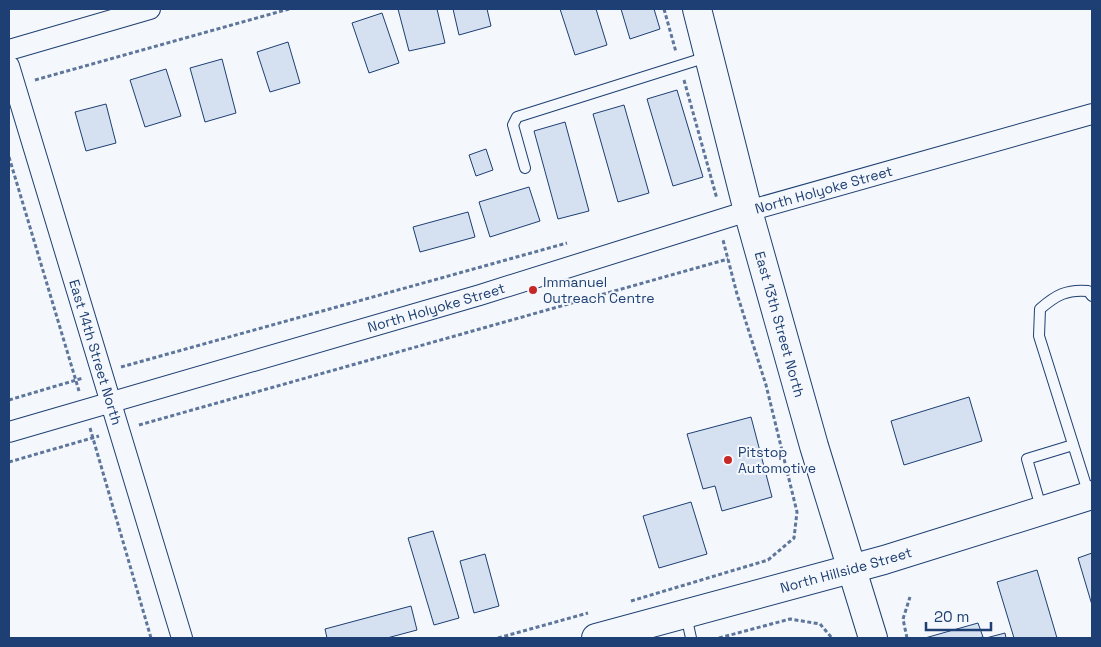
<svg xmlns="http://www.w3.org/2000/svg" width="1101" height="647" viewBox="0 0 1101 647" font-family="'Space Grotesk',sans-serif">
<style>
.building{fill:#d5e0f0;stroke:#1d3f73}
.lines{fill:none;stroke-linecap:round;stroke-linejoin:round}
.service-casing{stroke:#1d3f73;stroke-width:12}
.minor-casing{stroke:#1d3f73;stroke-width:22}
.secondary-casing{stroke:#1d3f73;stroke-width:30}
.path{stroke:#5e769c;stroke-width:3;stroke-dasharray:4 2.5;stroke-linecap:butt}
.service{stroke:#f4f7fb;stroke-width:10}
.minor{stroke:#f4f7fb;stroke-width:20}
.secondary{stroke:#f4f7fb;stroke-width:28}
.poi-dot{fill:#c62828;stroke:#f4f7fb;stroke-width:2}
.labels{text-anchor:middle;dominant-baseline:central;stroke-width:4;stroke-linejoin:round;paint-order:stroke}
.street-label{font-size:14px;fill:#1d3f73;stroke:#f4f7fb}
.poi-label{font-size:14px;fill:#1d3f73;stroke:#f4f7fb;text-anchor:start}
</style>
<rect width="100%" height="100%" fill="#f4f7fb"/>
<!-- building -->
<g class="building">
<polygon points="398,9 437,9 445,43 409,51"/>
<polygon points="453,9 487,9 491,26 459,35"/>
<polygon points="560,9 596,9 607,45 575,55"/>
<polygon points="621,9 654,9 660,29 630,39"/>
<polygon points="382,13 399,63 369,73 352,23"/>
<polygon points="288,42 300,83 270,92 257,52"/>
<polygon points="222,59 236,113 205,122 190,68"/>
<polygon points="166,69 181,116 145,127 130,80"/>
<polygon points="677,90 703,177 673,186 647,99"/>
<polygon points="106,104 116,143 86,151 75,112"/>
<polygon points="624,105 649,193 618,202 593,114"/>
<polygon points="565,122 589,211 558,219 534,131"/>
<polygon points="486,149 493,170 476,176 469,155"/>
<polygon points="529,187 540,221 490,237 479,202"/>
<polygon points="468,212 475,237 420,252 413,227"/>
<polygon points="969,397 982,441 904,465 891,421"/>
<polygon points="751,417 772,497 722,511 715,486 703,489 687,434"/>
<polygon points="691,502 707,554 659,568 643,516"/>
<polygon points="433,531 459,618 434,625 408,538"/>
<polygon points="1092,553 1092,605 1078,558"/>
<polygon points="485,554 499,606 474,613 460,561"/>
<polygon points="1037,570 1057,638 1014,638 997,582"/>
<polygon points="411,606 417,630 387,638 327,638 325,629"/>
<polygon points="978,623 983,637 978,638 925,638"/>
<polygon points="1005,633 1006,638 986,638"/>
</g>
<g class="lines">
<!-- service casing -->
<g class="service-casing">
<g id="service">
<polyline points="525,168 513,125 517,117 707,57"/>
<path d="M1089,495L1039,336L1040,309C1056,295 1067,289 1088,291L1092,296"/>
<polyline points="1042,511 1027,459 1073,445"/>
<polyline points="686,615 691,638"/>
</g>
</g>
<!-- minor casing -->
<g class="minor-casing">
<g id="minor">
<polyline points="9,50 150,9"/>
<path id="s1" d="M9,66L182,638"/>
<path id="s2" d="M9,432L480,295L748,211L1092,114"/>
</g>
</g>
<!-- secondary casing -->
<g class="secondary-casing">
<g id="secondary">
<path id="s3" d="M697,9L748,211L814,446L873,638"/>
<path id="s4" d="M596,638L884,560L1092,495"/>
</g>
</g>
<!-- path -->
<g class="path">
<polyline points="664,9 676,52"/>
<polyline points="35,80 289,9"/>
<polyline points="684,80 717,199"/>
<polyline points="9,157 79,391"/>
<polyline points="121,367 567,243"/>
<polyline points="9,400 83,378"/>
<polyline points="139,425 728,259"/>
<polyline points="90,428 151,638"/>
<polyline points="9,462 99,436"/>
<polyline points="631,601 768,560 794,538 797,512 766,385 737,294 723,240"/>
<polyline points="498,638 588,613"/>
<polyline points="719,638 790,619 820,624 832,638"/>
<polyline points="907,638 903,619 910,597"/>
</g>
<!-- service -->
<use href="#service" class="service"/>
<!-- minor -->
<use href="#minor" class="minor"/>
<!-- secondary -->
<use href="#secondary" class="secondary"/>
</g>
<!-- markers -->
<g class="poi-dot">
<circle cx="533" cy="290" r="5"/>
<circle cx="728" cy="460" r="5"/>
</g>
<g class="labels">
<!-- street labels -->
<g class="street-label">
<text stroke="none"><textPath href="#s2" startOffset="850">North Holyoke Street</textPath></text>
<text stroke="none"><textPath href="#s2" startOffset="445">North Holyoke Street</textPath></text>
<text stroke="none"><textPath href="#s3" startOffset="326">East 13th Street North</textPath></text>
<text stroke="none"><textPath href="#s1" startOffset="299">East 14th Street North</textPath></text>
<text stroke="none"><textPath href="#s4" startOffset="259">North Hillside Street</textPath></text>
</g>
<!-- poi labels -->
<g class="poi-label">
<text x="543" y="282">Immanuel<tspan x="543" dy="16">Outreach Centre</tspan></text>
<text x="738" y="452">Pitstop<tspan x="738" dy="16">Automotive</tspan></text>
</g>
</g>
<!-- border -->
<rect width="1101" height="647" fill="none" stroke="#1d3f73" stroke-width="20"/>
<!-- scale -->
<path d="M926 622v8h65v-8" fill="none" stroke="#1d3f73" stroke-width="2.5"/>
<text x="934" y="622" font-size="15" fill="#1d3f73" stroke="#f4f7fb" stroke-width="4" paint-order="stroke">20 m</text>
</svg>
